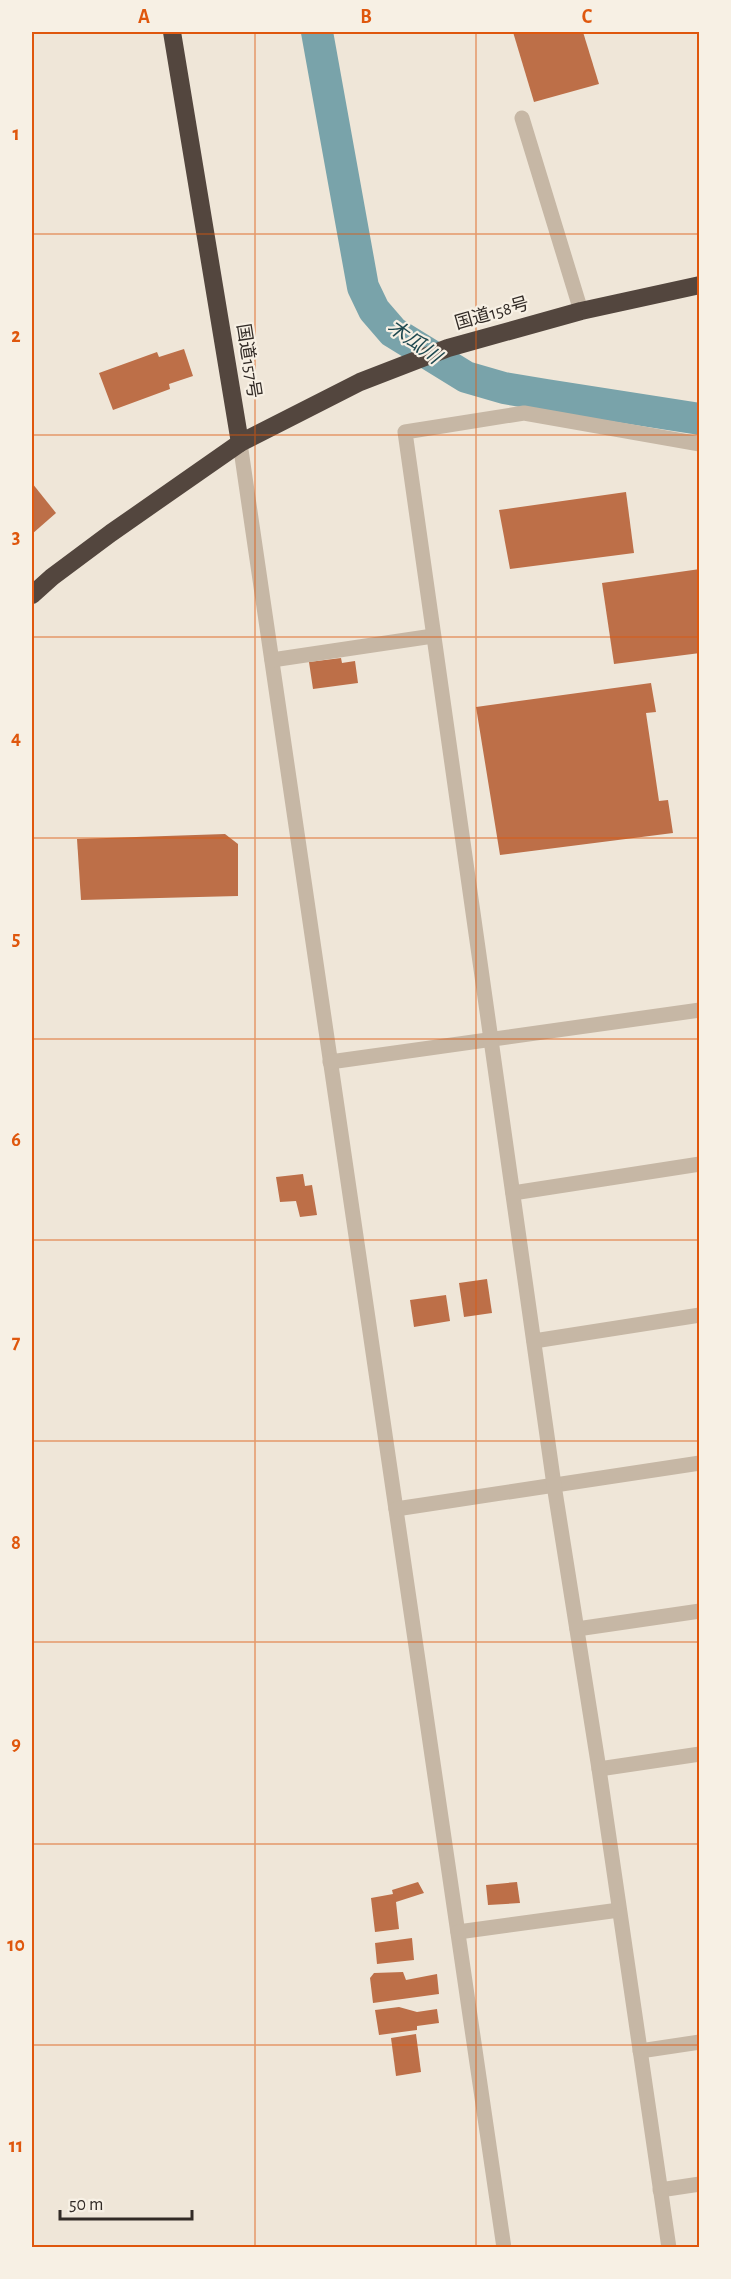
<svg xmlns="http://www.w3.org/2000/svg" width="731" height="2279" viewBox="0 0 731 2279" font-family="'Alegreya Sans','Noto Sans JP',sans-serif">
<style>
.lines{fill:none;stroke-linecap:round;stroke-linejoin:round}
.river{stroke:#79a3aa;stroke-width:32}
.building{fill:#bd6f48}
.minor{stroke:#c6b7a5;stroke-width:15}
.highway{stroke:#53463e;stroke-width:18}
.grid{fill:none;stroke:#df570d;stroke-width:1.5;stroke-opacity:0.55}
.labels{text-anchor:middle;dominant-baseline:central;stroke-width:4.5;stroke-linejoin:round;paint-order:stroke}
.street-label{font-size:18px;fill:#322b26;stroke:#f7f0e4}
.water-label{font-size:20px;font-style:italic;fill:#1f4950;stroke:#f7f0e4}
.neatline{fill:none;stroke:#df570d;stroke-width:2}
.grid-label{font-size:20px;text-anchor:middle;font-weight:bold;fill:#df570d}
</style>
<rect width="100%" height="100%" fill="#efe6d8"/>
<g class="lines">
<!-- river -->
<polyline class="river" points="317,32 363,287 374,310 393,332 466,377 504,388 546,395 700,419"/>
</g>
<!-- building -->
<g class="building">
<polygon points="513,32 583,32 599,84 534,102"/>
<polygon points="184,349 193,376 169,384 170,389 113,410 99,373 157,352 159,357"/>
<polygon points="32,483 56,513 32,534"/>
<polygon points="626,492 634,553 510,569 499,510"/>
<polygon points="700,569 700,653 614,664 602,583"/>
<polygon points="341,658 342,663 355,661 358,683 313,689 309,662"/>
<polygon points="651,683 656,712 646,713 659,801 668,800 673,833 500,855 476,707"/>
<polygon points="225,834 238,844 238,896 81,900 77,839"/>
<polygon points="303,1174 305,1186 312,1185 317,1215 300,1217 296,1201 280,1202 276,1177"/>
<polygon points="487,1279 492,1313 464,1317 459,1283"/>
<polygon points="446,1295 450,1321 414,1327 410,1300"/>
<polygon points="418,1882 424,1893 396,1902 399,1929 375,1932 371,1898 393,1894 392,1890"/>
<polygon points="517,1882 520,1903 488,1905 486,1885"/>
<polygon points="412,1938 414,1960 377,1964 375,1943"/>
<polygon points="403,1972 406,1980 437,1974 439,1994 373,2003 370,1978 374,1973"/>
<polygon points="399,2007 417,2012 437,2009 439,2023 417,2026 417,2030 379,2035 375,2010"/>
<polygon points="416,2034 421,2072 396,2076 391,2038"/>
</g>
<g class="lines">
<!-- minor -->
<g class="minor">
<polyline points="522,118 581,311"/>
<polyline points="240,443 504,2248"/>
<polyline points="272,660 433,636"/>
<polyline points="330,1062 700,1010"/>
<polyline points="513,1193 700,1164"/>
<polyline points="534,1341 700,1315"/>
<polyline points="396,1509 700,1463"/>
<polyline points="577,1629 700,1611"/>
<polyline points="599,1769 700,1754"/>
<polyline points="458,1932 619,1910"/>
<polyline points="640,2051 700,2042"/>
<polyline points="660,2190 700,2184"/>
<polyline points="669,2248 599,1769 554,1485 405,432 524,413 700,444"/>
</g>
<!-- highway -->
<g class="highway">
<polyline points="172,32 240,443"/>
<polyline points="32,595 52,577 111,533 240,443 360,382 448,348 581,311 700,285"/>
</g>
</g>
<!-- grid -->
<path class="grid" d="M255,32V2248M476,32V2248M32,234H700M32,435H700M32,637H700M32,838H700M32,1039H700M32,1240H700M32,1441H700M32,1642H700M32,1844H700M32,2045H700"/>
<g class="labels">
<!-- street labels -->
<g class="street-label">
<text transform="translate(492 314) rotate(-16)">国道158号</text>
<text transform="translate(248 361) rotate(81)">国道157号</text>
</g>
<!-- water labels -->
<g class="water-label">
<text transform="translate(414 342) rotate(36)">木瓜川</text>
</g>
</g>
<!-- border -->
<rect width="731" height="2279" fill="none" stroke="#f7f0e4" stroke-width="66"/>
<!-- scale -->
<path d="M60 2210v9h132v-9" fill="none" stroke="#322b26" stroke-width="3"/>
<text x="69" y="2210" font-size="18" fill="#322b26" stroke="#f7f0e4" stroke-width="4.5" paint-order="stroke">50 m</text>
<rect x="33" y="33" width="665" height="2213" class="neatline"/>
<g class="grid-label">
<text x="144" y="23">A</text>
<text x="366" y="23">B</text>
<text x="587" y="23">C</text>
<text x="16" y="140">1</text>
<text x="16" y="342">2</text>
<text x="16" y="543">3</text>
<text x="16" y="744">4</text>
<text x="16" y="945">5</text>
<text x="16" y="1146">6</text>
<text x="16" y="1348">7</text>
<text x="16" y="1549">8</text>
<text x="16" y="1750">9</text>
<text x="16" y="1951">10</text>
<text x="16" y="2152">11</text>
</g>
</svg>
